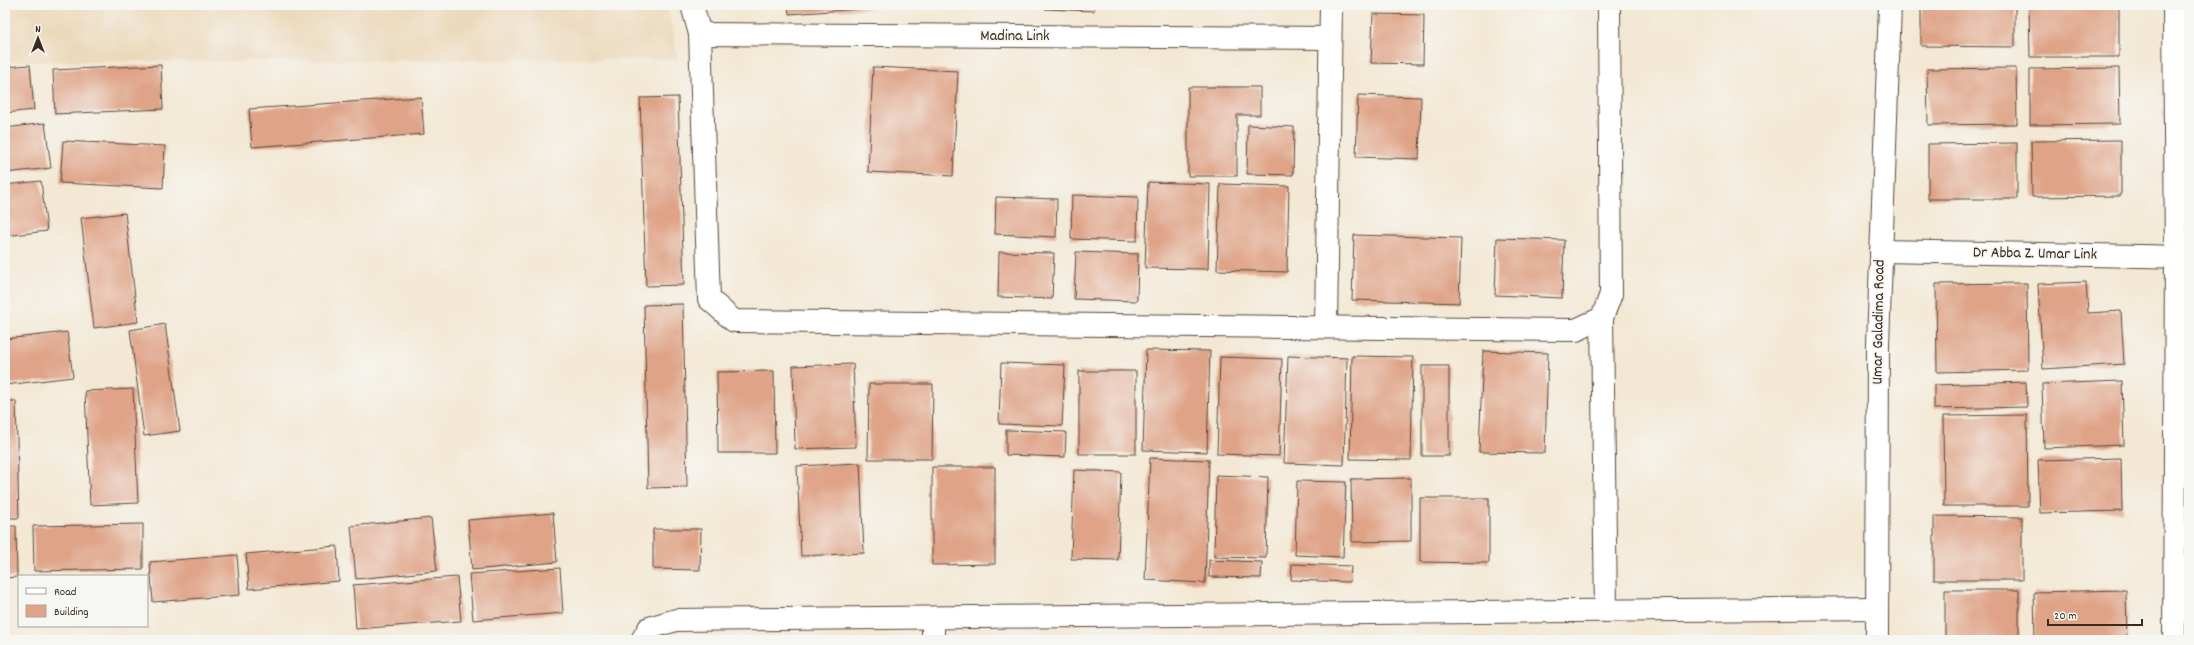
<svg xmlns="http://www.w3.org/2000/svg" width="2194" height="645" viewBox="0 0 2194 645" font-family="Dekko,sans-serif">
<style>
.built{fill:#ecd8ba}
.building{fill:#dfa387}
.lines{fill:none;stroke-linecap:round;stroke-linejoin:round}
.minor-casing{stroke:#574639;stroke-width:24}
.minor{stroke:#fff;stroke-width:22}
.labels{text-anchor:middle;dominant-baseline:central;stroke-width:4;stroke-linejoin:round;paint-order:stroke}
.street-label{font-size:16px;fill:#3b2a1e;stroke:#f6f6f2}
</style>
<rect width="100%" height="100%" fill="#f6f6f2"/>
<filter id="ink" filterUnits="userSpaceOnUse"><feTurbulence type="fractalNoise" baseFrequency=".025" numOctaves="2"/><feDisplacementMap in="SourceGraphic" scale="8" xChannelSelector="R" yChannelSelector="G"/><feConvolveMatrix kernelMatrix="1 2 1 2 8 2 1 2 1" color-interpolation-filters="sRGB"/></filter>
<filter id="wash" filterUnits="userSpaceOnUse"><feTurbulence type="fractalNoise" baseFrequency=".012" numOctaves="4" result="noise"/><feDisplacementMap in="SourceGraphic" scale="16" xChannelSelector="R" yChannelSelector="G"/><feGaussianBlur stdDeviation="0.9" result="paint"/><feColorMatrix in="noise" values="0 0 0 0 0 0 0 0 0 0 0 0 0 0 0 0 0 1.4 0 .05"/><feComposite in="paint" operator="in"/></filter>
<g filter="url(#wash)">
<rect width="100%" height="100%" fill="#f3e8d4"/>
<!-- built -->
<polygon class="built" points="5,5 667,5 678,59 5,62"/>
<g id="blocks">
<!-- building -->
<g class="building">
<polygon points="788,5 874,5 874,8 789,14"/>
<polygon points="1045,5 1094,5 1094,11 1045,9"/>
<polygon points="1921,5 2015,5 2015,47 1921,46"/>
<polygon points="2029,5 2119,5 2119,57 2030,57"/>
<polygon points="1373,14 1424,15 1423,64 1371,63"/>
<polygon points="30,65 34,110 5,113 5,67"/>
<polygon points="161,65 163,109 55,114 53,70"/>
<polygon points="873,67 958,71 953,176 868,172"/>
<polygon points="2016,68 2017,124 1928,125 1927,69"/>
<polygon points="2119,68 2120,124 2030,125 2030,69"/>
<polygon points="1188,87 1260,87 1260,115 1237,115 1237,176 1188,176"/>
<polygon points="1358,95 1421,97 1419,159 1356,157"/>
<polygon points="421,97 424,134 252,147 249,109"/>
<polygon points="678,97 684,285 646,286 640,98"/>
<polygon points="45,123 51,168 5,173 5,128"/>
<polygon points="1248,125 1294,127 1293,175 1247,174"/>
<polygon points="2121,140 2121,196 2032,197 2031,141"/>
<polygon points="63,141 165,146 163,188 60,183"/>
<polygon points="2017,143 2017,199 1928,199 1928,144"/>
<polygon points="41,181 47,231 5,236 5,185"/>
<polygon points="1148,182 1210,184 1208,269 1145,268"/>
<polygon points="1220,184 1289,186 1287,272 1217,270"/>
<polygon points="1072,195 1138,197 1137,241 1071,239"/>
<polygon points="996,197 1057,199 1056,237 995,234"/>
<polygon points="125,213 138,322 94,328 81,218"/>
<polygon points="1354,235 1461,238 1459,303 1352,300"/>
<polygon points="1497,238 1564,240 1562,298 1495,295"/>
<polygon points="999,252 1054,253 1052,299 998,297"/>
<polygon points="1076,252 1138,254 1137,301 1074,299"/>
<polygon points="2086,282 2088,313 2121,311 2124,364 2043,369 2038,284"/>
<polygon points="2027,283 2028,370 1937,372 1936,284"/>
<polygon points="683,304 687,487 648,488 644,305"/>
<polygon points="165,324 180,431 144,436 130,330"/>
<polygon points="67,332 73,377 5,385 5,339"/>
<polygon points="1146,350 1210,351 1207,452 1143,450"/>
<polygon points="1483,351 1548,353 1545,453 1479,452"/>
<polygon points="1288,356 1347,358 1344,465 1284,463"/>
<polygon points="1352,356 1413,357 1411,460 1350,459"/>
<polygon points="1220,357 1282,359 1279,456 1217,454"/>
<polygon points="1001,363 1065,365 1062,426 999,424"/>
<polygon points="853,364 856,447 795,449 793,366"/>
<rect x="1422" y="366" width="27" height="90"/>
<polygon points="774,371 775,453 718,453 717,372"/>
<rect x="1079" y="371" width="57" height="83"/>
<polygon points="2122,381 2124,445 2044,448 2042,384"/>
<polygon points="2026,382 2027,407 1934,409 1934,385"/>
<polygon points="869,384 933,384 932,459 868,459"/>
<polygon points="133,389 138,503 90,505 85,391"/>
<polygon points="5,401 16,401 19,518 5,518"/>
<polygon points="2027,415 2028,506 1944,506 1943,416"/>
<polygon points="1006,430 1066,432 1065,457 1006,455"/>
<polygon points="1150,458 1209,460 1205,583 1145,580"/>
<polygon points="2121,458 2122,511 2040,513 2038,460"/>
<polygon points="860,463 864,553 801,556 797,466"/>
<polygon points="932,467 995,467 995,564 932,565"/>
<polygon points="1074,470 1121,472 1118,560 1071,559"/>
<polygon points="1216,475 1268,477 1266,558 1214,557"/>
<polygon points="1411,478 1411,541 1352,542 1351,479"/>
<polygon points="1297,481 1346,482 1343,557 1295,555"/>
<polygon points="1420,498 1489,498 1489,563 1420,562"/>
<polygon points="553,513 557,562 472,570 468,520"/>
<polygon points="1934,516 2022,517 2022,580 1934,580"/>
<polygon points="431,518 437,571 356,579 351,526"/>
<polygon points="143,524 143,569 34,571 33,526"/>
<polygon points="5,526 16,526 17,577 5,578"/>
<polygon points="653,529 701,529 700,570 653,569"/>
<polygon points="337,546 339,581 249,589 246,554"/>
<polygon points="237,555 240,595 153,602 150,562"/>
<polygon points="1209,560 1262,562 1261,578 1209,577"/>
<polygon points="1292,564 1351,566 1350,582 1291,580"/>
<polygon points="560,568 563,613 473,620 469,574"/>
<polygon points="457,577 461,621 356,629 353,585"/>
<rect x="1945" y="590" width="74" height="50"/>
<polygon points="2126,590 2127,640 2035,640 2034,592"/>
</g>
</g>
</g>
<g filter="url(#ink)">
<use href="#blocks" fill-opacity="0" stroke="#574639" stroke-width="1"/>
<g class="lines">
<!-- minor casing -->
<g class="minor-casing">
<g id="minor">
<polyline points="692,5 700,34 709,299 734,321 1576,330 1602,318 1611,294 1609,5"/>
<polyline points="2174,5 2176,257 2174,640"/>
<polyline points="700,34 1330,38"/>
<polyline points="1881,251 2189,257"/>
<polyline points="1602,318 1606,611"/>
<polyline points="1326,326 1331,5"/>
<polyline points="933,618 933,640"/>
<polyline points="642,640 649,628 676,620 1877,608"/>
<polyline points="1877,640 1878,344 1890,5"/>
</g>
</g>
<!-- minor -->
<use href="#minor" class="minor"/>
</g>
</g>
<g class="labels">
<!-- street labels -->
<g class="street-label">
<text x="1015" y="36">Madina Link</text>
<text transform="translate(2035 254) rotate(1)">Dr Abba Z. Umar Link</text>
<text transform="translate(1879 322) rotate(-89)">Umar Galadima Road</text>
</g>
</g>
<!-- margin -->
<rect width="2194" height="645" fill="none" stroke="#f6f6f2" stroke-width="20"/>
<!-- legend -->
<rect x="18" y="575" width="130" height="52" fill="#f6f6f2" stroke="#aba49d"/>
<rect x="26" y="588" width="20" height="6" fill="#ffffff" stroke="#aba49d"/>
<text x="54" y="595" font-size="12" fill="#3b2a1e">Road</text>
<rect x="26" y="605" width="20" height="12" fill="#dfa387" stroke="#aba49d"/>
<text x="54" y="615" font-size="12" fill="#3b2a1e">Building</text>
<!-- north arrow -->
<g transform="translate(38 38)" stroke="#f6f6f2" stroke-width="3" paint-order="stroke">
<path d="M0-3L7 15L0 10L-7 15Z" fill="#3b2a1e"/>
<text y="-6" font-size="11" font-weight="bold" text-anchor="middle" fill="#3b2a1e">N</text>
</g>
<!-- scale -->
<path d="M2048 619v6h94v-6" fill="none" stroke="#3b2a1e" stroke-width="2"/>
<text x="2054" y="619" font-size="12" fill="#3b2a1e" stroke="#f6f6f2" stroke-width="3" paint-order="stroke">20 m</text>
</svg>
